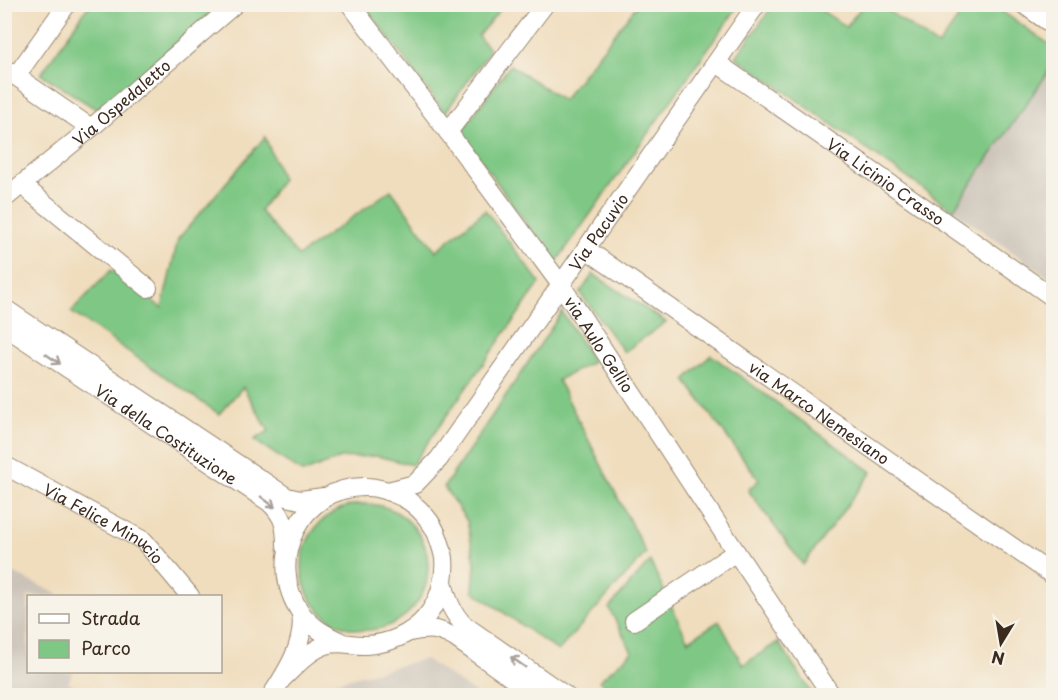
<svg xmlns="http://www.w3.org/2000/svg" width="1058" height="700" viewBox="0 0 1058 700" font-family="'Playpen Sans',sans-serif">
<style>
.industrial{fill:#cbc2b8}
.green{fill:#7ec784;stroke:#5c7851;stroke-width:1.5}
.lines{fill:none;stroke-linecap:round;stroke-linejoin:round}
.minor-casing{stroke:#96846e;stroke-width:20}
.minor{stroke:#fff;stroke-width:18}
.oneway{stroke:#a79f9a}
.labels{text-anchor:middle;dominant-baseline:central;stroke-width:6;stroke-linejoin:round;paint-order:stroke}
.street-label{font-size:16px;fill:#3b2a1e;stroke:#f7f3e8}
</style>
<rect width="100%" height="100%" fill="#f7f3e8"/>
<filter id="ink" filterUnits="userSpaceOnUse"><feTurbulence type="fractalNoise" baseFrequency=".0167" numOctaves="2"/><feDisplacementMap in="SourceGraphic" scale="12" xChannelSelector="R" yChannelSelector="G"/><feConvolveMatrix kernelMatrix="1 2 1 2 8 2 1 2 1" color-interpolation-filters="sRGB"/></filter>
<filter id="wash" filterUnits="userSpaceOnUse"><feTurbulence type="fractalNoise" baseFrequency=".008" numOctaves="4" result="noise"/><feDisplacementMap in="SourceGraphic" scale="24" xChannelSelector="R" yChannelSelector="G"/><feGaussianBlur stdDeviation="1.35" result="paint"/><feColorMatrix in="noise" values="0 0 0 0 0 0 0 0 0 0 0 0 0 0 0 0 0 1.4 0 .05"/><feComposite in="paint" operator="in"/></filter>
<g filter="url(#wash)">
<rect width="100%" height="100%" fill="#f0ddbd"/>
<!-- industrial -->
<g class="industrial">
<polygon points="1053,65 1054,271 1049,278 953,210"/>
<polygon points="4,569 62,596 28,596 28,672 73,672 68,683 101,695 5,695"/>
<polygon points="425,659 478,695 280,696"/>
</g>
<!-- green -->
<g class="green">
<polygon points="774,4 814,5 846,27 863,5 880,5 938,46 968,5 993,5 1053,47 1053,65 953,210 736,57"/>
<polygon points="89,5 219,5 99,111 41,74"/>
<polygon points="364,5 504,5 478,36 490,50 445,113"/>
<polygon points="637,5 739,5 555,264 461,132 510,65 563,100"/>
<polygon points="265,137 282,179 260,211 298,256 391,190 436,251 485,210 540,283 412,465 377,456 340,458 303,473 254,440 269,431 243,387 219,414 71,312 111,270 162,308 178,239"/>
<polygon points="593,274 666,322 624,352 580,293"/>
<polygon points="562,312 593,362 558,380 646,553 558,651 473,591 475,563 467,521 444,487"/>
<polygon points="711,355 872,472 803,565 748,490 759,480 685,380"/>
<circle cx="365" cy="567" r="63"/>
<polygon points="650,561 688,641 719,621 743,665 778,642 812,693 810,696 621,695 599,681 632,652 609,608"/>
</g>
</g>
<g filter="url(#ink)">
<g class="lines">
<!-- minor casing -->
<g class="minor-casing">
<g id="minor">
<path id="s1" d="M350,4L448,132L561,285L736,552L832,696"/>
<polyline points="1023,4 1054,26"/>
<path id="s2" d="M717,63L1054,298"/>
<polyline points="4,68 91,128"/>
<polyline points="16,76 67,4"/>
<polyline points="448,132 545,4"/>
<polyline points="22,185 148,288"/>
<path id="s3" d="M4,199L91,128L235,4"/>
<path id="s4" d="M586,249L1054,576"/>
<polyline points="4,308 287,497 300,500 324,497"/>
<path id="s5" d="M4,326L269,502C284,516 286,526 286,546"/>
<path id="s6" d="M4,465L144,541L190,596"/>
<path id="s7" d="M388,491L415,484L439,459L757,4"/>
<path d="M443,581C446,597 452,613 464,625L566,696"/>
<polyline points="634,621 736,552"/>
<path d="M410,632C430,628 438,628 455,638L537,696"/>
<path d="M283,678C296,666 308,651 326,645C341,640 351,646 366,645C388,644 411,635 426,617C439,601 446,579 444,558C443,552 441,546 439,540C434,523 418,505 402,497C391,492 379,487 367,487C301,485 264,560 301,613C311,627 326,635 341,642"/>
<path d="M271,696C286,673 306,643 301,614"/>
</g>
</g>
<!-- minor -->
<use href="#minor" class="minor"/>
</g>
<!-- one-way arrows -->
<defs><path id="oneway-shaft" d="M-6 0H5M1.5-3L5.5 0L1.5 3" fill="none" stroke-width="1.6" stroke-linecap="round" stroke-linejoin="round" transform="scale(1.5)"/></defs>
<g class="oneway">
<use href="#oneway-shaft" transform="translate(53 359) rotate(34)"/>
<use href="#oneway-shaft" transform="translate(268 502) rotate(37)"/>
<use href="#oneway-shaft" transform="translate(518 662) rotate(-145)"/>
</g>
</g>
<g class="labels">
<!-- street labels -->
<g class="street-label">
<text stroke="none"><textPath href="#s3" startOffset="152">Via Ospedaletto</textPath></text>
<text stroke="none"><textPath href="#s2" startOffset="206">Via Licinio Crasso</textPath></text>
<text stroke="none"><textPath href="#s7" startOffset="340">Via Pacuvio</textPath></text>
<text stroke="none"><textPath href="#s1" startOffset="422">via Aulo Gellio</textPath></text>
<text stroke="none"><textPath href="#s4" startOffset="285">via Marco Nemesiano</textPath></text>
<text stroke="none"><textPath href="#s5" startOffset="195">Via della Costituzione</textPath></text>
<text stroke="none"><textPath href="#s6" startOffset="116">Via Felice Minucio</textPath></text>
</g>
</g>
<!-- margin -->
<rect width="1058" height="700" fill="none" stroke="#f7f3e8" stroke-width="24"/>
<!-- legend -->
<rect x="27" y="595" width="195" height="78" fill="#f7f3e8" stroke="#aca397" stroke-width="1.5"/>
<rect x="39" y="614" width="30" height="9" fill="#ffffff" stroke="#aca397" stroke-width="1.5"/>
<text x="81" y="625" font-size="18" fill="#3b2a1e">Strada</text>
<rect x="39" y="640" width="30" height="18" fill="#7ec784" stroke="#aca397" stroke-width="1.5"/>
<text x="81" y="655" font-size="18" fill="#3b2a1e">Parco</text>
<!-- north arrow -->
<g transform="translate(1001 643) rotate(191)" stroke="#f7f3e8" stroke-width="4.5" paint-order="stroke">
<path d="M0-4.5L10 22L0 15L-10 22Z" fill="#3b2a1e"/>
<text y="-9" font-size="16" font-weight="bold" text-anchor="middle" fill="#3b2a1e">N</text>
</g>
</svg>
